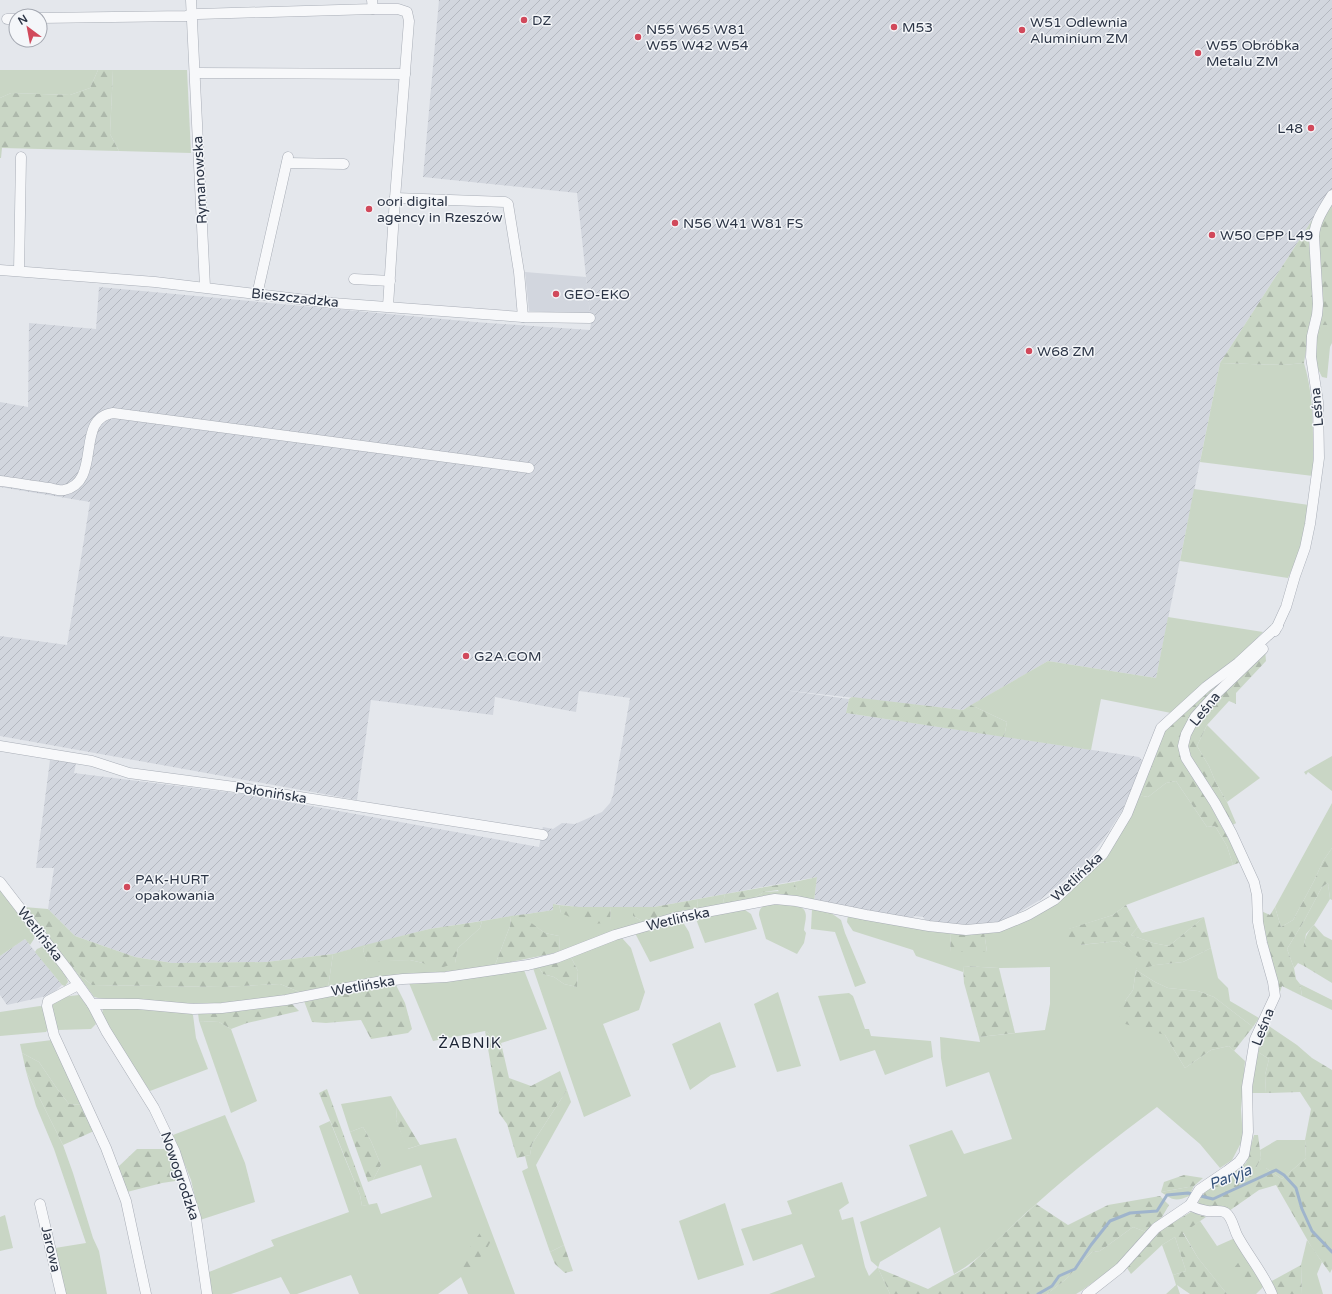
<svg xmlns="http://www.w3.org/2000/svg" width="1332" height="1294" viewBox="0 0 1332 1294" font-family="'Varela Round',sans-serif">
<style>
.built{fill:#d2d6de}
.industrial{fill:url(#industrial-furrows)}
.green{fill:#c9d6c5}
.forest{fill:url(#forest-firs)}
.lines{fill:none;stroke-linecap:round;stroke-linejoin:round}
.stream{stroke:#9fb4cc;stroke-width:3}
.minor-casing{stroke:#a9aeb7;stroke-width:11}
.minor{stroke:#f7f8fa;stroke-width:10}
.poi-dot{fill:#d1495b;stroke:#f4f6f9;stroke-width:1.5}
.labels{text-anchor:middle;dominant-baseline:central;stroke-width:3;stroke-linejoin:round;paint-order:stroke}
.poi-label{font-size:14px;fill:#2b3445;stroke:#f4f6f9;text-anchor:start}
.street-label{font-size:14px;fill:#2b3445;stroke:#f4f6f9}
.neighbourhood-label{font-size:15px;letter-spacing:1px;fill:#1d2536;stroke:#f4f6f9}
.water-label{font-size:15px;font-style:italic;fill:#34527a;stroke:#f4f6f9}
</style>
<defs>
<pattern id="industrial-furrows" width="10" height="10" patternUnits="userSpaceOnUse"><rect width="10" height="10" fill="#d2d6de"/><path d="M-1 1l2-2M0 10L10 0M9 11l2-2" fill="none" stroke="#b4b8c0"/></pattern>
<pattern id="forest-firs" width="22" height="20" patternUnits="userSpaceOnUse"><rect width="22" height="20" fill="#c9d6c5"/><path d="M5 1l3.5 6h-7zM16 11l3.5 6h-7z" fill="#adb8ab"/></pattern>
</defs>
<rect width="100%" height="100%" fill="#e4e7ec"/>
<!-- built -->
<polygon class="built" points="525,272 586,277 590,314 529,311"/>
<!-- industrial -->
<g class="industrial">
<polygon points="439,0 1332,0 1332,189 1220,363 1156,678 1048,661 963,710 783,690 849,699 846,713 1139,757 1143,761 1122,811 1104,839 1085,863 1040,900 1009,918 996,923 970,925 927,922 923,917 914,916 909,920 814,902 817,877 654,907 579,907 553,904 553,910 429,929 333,954 266,962 172,963 135,957 75,936 48,909 54,868 36,868 50,760 76,763 74,773 250,795 539,847 543,827 553,829 562,823 575,824 602,812 610,803 613,795 630,698 579,691 576,712 495,697 493,715 371,700 357,800 0,736 0,636 67,645 90,502 0,487 0,402 28,407 29,323 96,329 99,287 475,322 590,330 591,323 577,193 423,177"/>
<polygon points="25,939 62,985 51,995 7,1005 0,995 0,956"/>
</g>
<!-- green -->
<g class="green">
<polygon points="0,70 98,70 90,88 70,95 11,93 0,98"/>
<polygon points="113,70 187,70 191,153 119,151 110,134"/>
<polygon points="1319,325 1332,325 1332,343 1330,347 1327,378 1322,377 1316,365 1315,346"/>
<path d="M1220,363L1283,365L1304,363C1315,399 1313,439 1313,476L1200,462Z"/>
<polygon points="1194,489 1309,505 1301,549 1288,578 1180,561"/>
<polygon points="1168,617 1263,632 1237,659 1171,713 1101,699 1091,750 1004,737 1007,722 971,705 1048,661 1156,678"/>
<polygon points="1207,725 1260,778 1227,802 1216,783 1209,766 1197,746"/>
<polygon points="1332,756 1332,791 1308,772 1306,775 1304,772"/>
<path d="M1176,781L1207,827L1215,826L1227,846L1233,865L1126,905L1113,915L1069,929L1080,945L1119,941L1144,961L1136,969L1155,965L1183,962L1211,948L1218,978L1228,988L1230,1001L1259,1018L1253,1027L1214,997L1198,991L1168,988L1155,982L1136,970L1133,990L1125,1001L1165,1035L1185,1068L1211,1050L1229,1046L1245,1061L1241,1109L1243,1139L1232,1160L1220,1168L1200,1144L1157,1107C1115,1138 1074,1170 1035,1205C1009,1227 983,1258 954,1274L940,1227L880,1262L878,1268L890,1294H769L815,1277L802,1244L753,1261L741,1229L792,1214L787,1201L842,1182L849,1203L839,1210L842,1220L853,1217L865,1267L869,1276L878,1267L871,1261L860,1222L927,1196L909,1145L952,1130L964,1154L1012,1139L989,1072L946,1087L941,1058L940,1037L980,1042L979,1037L1045,1030L1050,1004V967L999,968L963,966V972L916,956L913,950L853,931L847,922L848,915L951,931L950,952H987L984,931L1007,926L1080,880L1138,795L1148,797L1166,783Z"/>
<polygon points="1332,803 1332,848 1323,861 1314,881 1293,920 1281,927 1275,907"/>
<polygon points="817,877 814,902 745,903 764,892 797,890 794,882"/>
<polygon points="1328,883 1330,899 1314,925 1306,934 1304,945 1304,966 1298,963 1294,968 1287,949 1304,921 1322,887"/>
<polygon points="0,888 35,934 34,939 30,945 25,939 0,956"/>
<polygon points="725,894 722,907 697,911 698,899"/>
<path d="M772,903L801,907C809,912 805,921 804,930L806,933L804,943L797,954L766,939L759,915C759,907 764,905 772,903Z"/>
<polygon points="553,904 559,905 561,913 610,920 611,907 633,907 633,916 644,922 560,952 559,936 545,933 525,919 527,914 553,910"/>
<polygon points="812,909 831,913 841,920 845,933 866,983 855,987 835,932 811,929"/>
<polygon points="745,910 751,914 757,929 705,943 696,919 699,917"/>
<polygon points="511,916 510,926 495,965 328,988 333,954 365,945 363,950 367,961 410,960 423,963 455,963 458,948 480,928 482,921"/>
<polygon points="1204,917 1169,946 1153,943 1131,935 1138,927 1142,933"/>
<polygon points="681,919 689,932 694,948 650,962 636,935 637,932"/>
<polygon points="622,938 631,948 645,992 639,1010 603,1024 631,1096 584,1117 533,968 538,966 543,974 554,977 564,984 577,987 578,971 571,957 611,940"/>
<polygon points="44,946 65,973 68,982 65,986 62,985 35,952 37,949"/>
<polygon points="524,970 547,1029 501,1043 485,1031 433,1041 409,983"/>
<path d="M75,971L92,985L222,987L280,984L302,993C284,996 265,999 247,1001C207,1006 167,1003 127,999C116,998 105,1000 94,997Z"/>
<polygon points="1300,984 1332,1000 1332,1010 1302,996"/>
<polygon points="778,992 801,1066 777,1072 754,1004"/>
<polygon points="849,993 853,996 865,1029 869,1029 871,1036 931,1041 933,1057 885,1075 875,1050 840,1061 818,996"/>
<polygon points="79,995 93,1014 96,1024 91,1029 58,1030 50,1015 52,1002 61,997"/>
<polygon points="40,1006 43,1007 48,1029 46,1032 0,1036 0,1012"/>
<polygon points="105,1006 189,1012 193,1015 196,1038 208,1069 150,1091 130,1062 102,1015 103,1008"/>
<polygon points="199,1021 219,1022 231,1029 257,1101 231,1113"/>
<polygon points="720,1022 736,1067 711,1075 690,1090 672,1044"/>
<polygon points="52,1040 82,1105 69,1104 58,1090 39,1062 22,1053 20,1044"/>
<polygon points="1258,1052 1269,1059 1265,1075 1266,1093 1252,1093 1254,1072"/>
<polygon points="26,1071 63,1145 73,1173 93,1238 99,1251 107,1294 65,1294 55,1248 86,1243 54,1149 36,1106"/>
<polygon points="567,1090 571,1102 536,1165 564,1245 550,1252 522,1171 528,1168 525,1156 530,1155 532,1144"/>
<polygon points="391,1096 397,1107 396,1120 408,1149 420,1145 456,1138 515,1294 468,1294 461,1277 438,1294 359,1294 351,1275 297,1294 290,1294 281,1277 231,1294 212,1294 209,1272 274,1246 271,1240 349,1212 319,1126 330,1121 346,1161 360,1195 362,1206 377,1203 381,1214 432,1197 421,1165 373,1180 381,1165 371,1141 363,1127 350,1132 341,1104"/>
<polygon points="225,1115 245,1163 255,1202 200,1220 191,1180 173,1135"/>
<polygon points="1277,1140 1305,1140 1306,1158 1282,1179 1266,1168 1256,1168 1261,1158 1260,1150"/>
<path d="M1194,1186L1189,1196C1175,1202 1173,1200 1161,1192Z"/>
<polygon points="725,1203 744,1265 698,1280 679,1221"/>
<polygon points="5,1215 13,1248 0,1251 0,1217"/>
<polygon points="1200,1221 1217,1246 1235,1238 1263,1287 1256,1294 1227,1294 1198,1258 1183,1232"/>
<polygon points="1133,1227 1146,1232 1120,1263 1081,1291 1076,1294 1047,1294 1065,1280 1092,1252 1100,1251"/>
<polygon points="1175,1237 1186,1271 1173,1275 1162,1245"/>
<polygon points="1307,1240 1322,1262 1317,1274 1323,1294 1302,1294 1301,1265"/>
</g>
<!-- forest -->
<g class="forest">
<polygon points="98,70 113,70 110,134 119,151 2,148 1,158 0,158 0,98 11,93 70,95 90,88"/>
<polygon points="1332,189 1332,325 1310,325 1304,363 1283,365 1220,363"/>
<polygon points="1258,648 1184,732 1179,753 1197,781 1241,862 1233,865 1227,846 1215,826 1207,827 1176,781 1166,783 1148,797 1138,795 1163,733 1189,707"/>
<polygon points="1265,650 1266,661 1236,693 1236,704 1229,701 1207,725 1197,746 1209,766 1216,783 1227,802 1236,823 1231,826 1190,757 1187,746 1191,732 1198,718"/>
<polygon points="852,697 963,710 971,705 1007,722 1004,737 846,713 849,699"/>
<polygon points="1332,848 1332,900 1330,899 1328,883 1322,887 1304,921 1287,949 1294,968 1296,979 1300,984 1302,996 1282,986 1280,992 1266,948 1261,911 1270,915 1275,907 1281,927 1293,920 1314,881 1323,861"/>
<polygon points="794,882 797,890 792,896 781,895 778,890 764,892 745,903 722,907 725,894"/>
<polygon points="698,899 697,911 644,922 633,916 633,907 654,907"/>
<path d="M559,905L579,907H611L610,920C595,929 576,920 561,913Z"/>
<polygon points="1126,905 1138,927 1131,935 1153,943 1169,946 1204,917 1211,948 1183,962 1156,965 1136,970 1155,982 1168,988 1198,991 1214,997 1253,1027 1234,1051 1229,1046 1211,1050 1185,1068 1165,1035 1118,1022 1125,1001 1133,990 1137,964 1143,961 1119,941 1069,946 1068,929 1113,915"/>
<polygon points="24,907 48,909 75,936 135,957 172,963 266,962 333,954 328,988 302,993 280,984 223,987 92,985 75,971"/>
<polygon points="527,914 526,919 545,933 559,936 560,952 495,965 510,926 511,916"/>
<polygon points="482,921 480,928 458,948 455,963 435,970 423,963 410,960 367,962 363,950 365,945 429,929"/>
<path d="M1314,925L1324,936L1332,940V983L1304,966C1304,948 1301,939 1314,925Z"/>
<polygon points="951,931 984,931 987,952 950,952"/>
<polygon points="571,957 578,971 577,987 564,984 554,977 543,974 538,966"/>
<polygon points="963,966 999,968 1015,1033 979,1037 964,983"/>
<polygon points="395,983 405,1003 412,1029 408,1033 371,1039 361,1020 326,1023 312,1022 304,1001"/>
<polygon points="291,1003 299,1011 247,1023 231,1029 219,1022 199,1021 198,1013 228,1012"/>
<polygon points="1266,1024 1297,1045 1312,1058 1332,1070 1332,1269 1330,1273 1312,1248 1276,1185 1259,1190 1229,1211 1200,1205 1198,1202 1206,1191 1226,1178 1246,1163 1254,1135 1258,1135 1261,1158 1256,1168 1266,1168 1282,1179 1306,1158 1305,1140 1311,1109 1300,1092 1266,1093 1265,1075 1269,1059 1258,1052"/>
<polygon points="485,1031 501,1043 509,1078 531,1086 560,1071 567,1090 532,1144 530,1155 517,1158 507,1124 499,1113"/>
<polygon points="22,1053 39,1062 58,1090 69,1104 82,1105 94,1131 63,1145 26,1071"/>
<polygon points="327,1089 369,1205 362,1206 360,1195 319,1093"/>
<polygon points="397,1107 420,1145 407,1149 396,1120"/>
<polygon points="363,1127 371,1141 381,1165 373,1180 368,1182 350,1132"/>
<polygon points="137,1149 169,1149 182,1180 162,1183 127,1192 118,1167"/>
<polygon points="1184,1175 1203,1178 1194,1186 1161,1192 1164,1182"/>
<polygon points="1160,1196 1169,1205 1162,1217 1146,1232 1133,1227 1100,1251 1092,1252 1065,1280 1047,1294 890,1294 878,1268 928,1289 968,1267 1036,1204 1068,1225 1108,1205"/>
<polygon points="1191,1212 1206,1217 1183,1233 1198,1258 1227,1294 1190,1294 1177,1285 1180,1294 1166,1294 1176,1285 1173,1275 1186,1271 1175,1237 1162,1245 1131,1274 1127,1268 1160,1230"/>
<polygon points="480,1233 493,1237 485,1252 461,1277 462,1258"/>
<polygon points="564,1245 573,1271 565,1273 555,1264 550,1252"/>
<polygon points="1245,1254 1258,1277 1245,1282 1234,1268"/>
<polygon points="1301,1265 1302,1294 1275,1294 1270,1282"/>
</g>
<g class="lines">
<!-- stream -->
<polyline class="stream" points="1038,1294 1052,1286 1059,1276 1075,1269 1091,1245 1110,1221 1130,1213 1157,1211 1167,1195 1188,1193 1213,1199 1276,1170 1284,1175 1296,1188 1302,1209 1312,1231 1332,1252"/>
<!-- minor casing -->
<g class="minor-casing">
<g id="minor">
<polyline points="191,0 205,287"/>
<polyline points="373,9 398,9 407,12 409,21 395,198 388,306"/>
<polyline points="40,18 186,16 198,14 373,9 372,0"/>
<polyline points="7,19 16,19"/>
<polyline points="195,73 405,74"/>
<polyline points="287,163 344,164"/>
<polyline points="395,198 505,202 508,204 519,272 523,317"/>
<polyline points="0,270 155,282 332,303 523,317 590,318"/>
<polyline points="19,271 21,157"/>
<polyline points="354,279 390,281"/>
<polyline points="257,295 288,157"/>
<path d="M0,481C16,483 33,486 49,488C54,489 60,491 64,490C103,482 74,418 113,413L529,468"/>
<path d="M1275,631L1286,607L1295,576L1305,548L1310,524L1319,458L1318,402L1311,357L1312,336L1317,315L1318,304L1314,236C1315,221 1324,208 1332,195"/>
<polyline points="0,746 92,761 129,773 242,788 543,835"/>
<polyline points="0,882 67,969 92,1004 138,1004 193,1009 222,1008 286,1000 377,982 403,979 446,977 528,965 556,958 615,935 674,918 775,899 796,901 866,915 929,926 966,930 999,927 1028,915 1054,900 1103,854 1127,814 1161,728 1206,687 1238,663 1278,626"/>
<polyline points="78,985 48,1001 47,1006 54,1035 106,1148 126,1201 146,1294"/>
<polyline points="92,1004 106,1031 154,1108 175,1152 196,1218 207,1294"/>
<polyline points="40,1204 61,1294"/>
<path d="M1190,1205C1195,1208 1201,1210 1207,1211C1213,1212 1221,1209 1226,1213C1232,1217 1234,1229 1237,1235C1247,1254 1264,1274 1272,1294"/>
<polyline points="1087,1294 1120,1268 1156,1228 1190,1205 1199,1190 1227,1171 1239,1162 1244,1155 1248,1132 1247,1087 1255,1039 1275,996 1273,982 1262,943 1258,922 1257,895 1254,882 1232,834 1215,803 1186,758 1183,746 1186,734 1195,717 1213,697 1263,649"/>
</g>
</g>
<!-- minor -->
<use href="#minor" class="minor"/>
</g>
<!-- markers -->
<g class="poi-dot">
<circle cx="524" cy="20" r="4"/>
<circle cx="894" cy="27" r="4"/>
<circle cx="1022" cy="30" r="4"/>
<circle cx="638" cy="37" r="4"/>
<circle cx="1198" cy="53" r="4"/>
<circle cx="1311" cy="128" r="4"/>
<circle cx="369" cy="209" r="4"/>
<circle cx="675" cy="223" r="4"/>
<circle cx="1212" cy="235" r="4"/>
<circle cx="556" cy="294" r="4"/>
<circle cx="1029" cy="351" r="4"/>
<circle cx="466" cy="656" r="4"/>
<circle cx="127" cy="887" r="4"/>
</g>
<g class="labels">
<!-- poi labels -->
<g class="poi-label">
<text x="532" y="20">DZ</text>
<text x="1030" y="22">W51 Odlewnia<tspan x="1030" dy="16">Aluminium ZM</tspan></text>
<text x="902" y="27">M53</text>
<text x="646" y="29">N55 W65 W81<tspan x="646" dy="16">W55 W42 W54</tspan></text>
<text x="1206" y="45">W55 Obróbka<tspan x="1206" dy="16">Metalu ZM</tspan></text>
<text x="1303" y="128" text-anchor="end">L48</text>
<text x="377" y="201">oori digital<tspan x="377" dy="16">agency in Rzeszów</tspan></text>
<text x="683" y="223">N56 W41 W81 FS</text>
<text x="1220" y="235">W50 CPP L49</text>
<text x="564" y="294">GEO-EKO</text>
<text x="1037" y="351">W68 ZM</text>
<text x="474" y="656">G2A.COM</text>
<text x="135" y="879">PAK-HURT<tspan x="135" dy="16">opakowania</tspan></text>
</g>
<!-- street labels -->
<g class="street-label">
<text transform="translate(200 180) rotate(-93)">Rymanowska</text>
<text transform="translate(295 298) rotate(6)">Bieszczadzka</text>
<text transform="translate(1317 407) rotate(-95)">Leśna</text>
<text transform="translate(1205 709) rotate(-51)">Leśna</text>
<text transform="translate(271 793) rotate(9)">Połonińska</text>
<text transform="translate(1077 877) rotate(-43)">Wetlińska</text>
<text transform="translate(678 919) rotate(-13)">Wetlińska</text>
<text transform="translate(40 934) rotate(52)">Wetlińska</text>
<text transform="translate(363 986) rotate(-10)">Wetlińska</text>
<text transform="translate(1263 1027) rotate(-69)">Leśna</text>
<text transform="translate(180 1176) rotate(71)">Nowogrodzka</text>
<text transform="translate(51 1249) rotate(77)">Jarowa</text>
</g>
<!-- neighbourhood labels -->
<g class="neighbourhood-label">
<text x="470" y="1043">ŻABNIK</text>
</g>
<!-- water labels -->
<g class="water-label">
<text transform="translate(1230 1177) rotate(-21)">Paryja</text>
</g>
</g>
<!-- north arrow -->
<g transform="translate(28 28) rotate(328)"><circle r="19" fill="#f4f6f9" stroke="#a4a8b1"/>
<path d="M0-3L7 15L0 10L-7 15Z" fill="#d1495b"/>
<text y="-6" font-size="11" font-weight="bold" text-anchor="middle" fill="#2b3445">N</text>
</g>
</svg>
